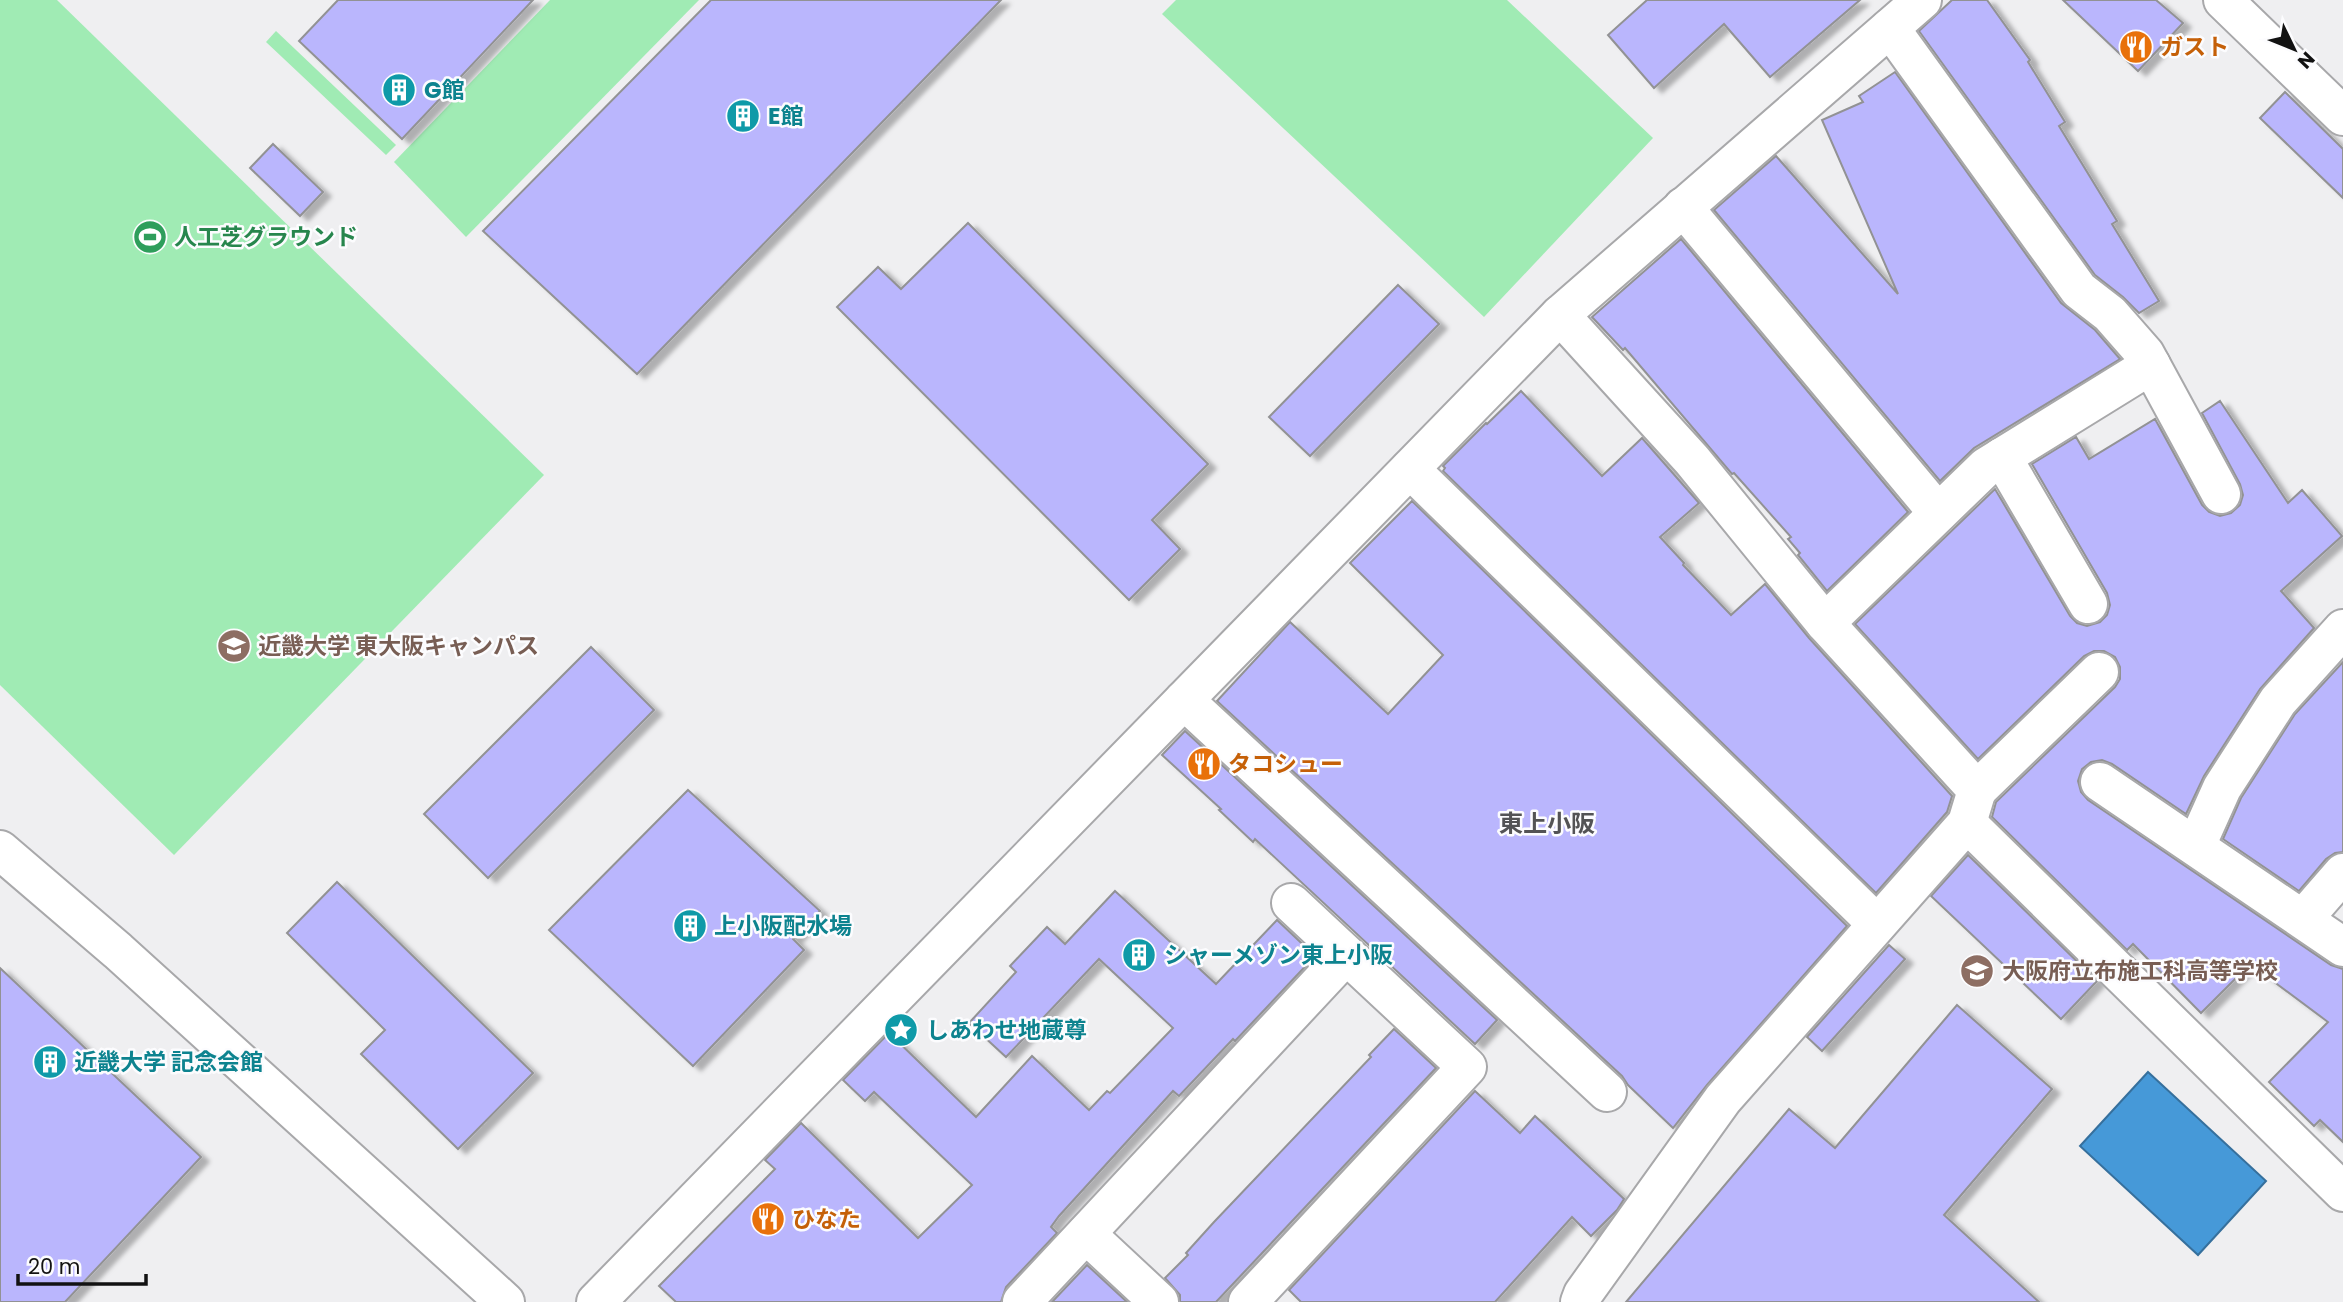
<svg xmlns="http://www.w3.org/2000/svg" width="2343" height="1302" viewBox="0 0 2343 1302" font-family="Poppins,'Noto Sans JP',sans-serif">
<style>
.green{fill:#a0ebb4}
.water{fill:#4699d8;stroke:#36709d;stroke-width:2}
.building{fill:#bab6fd;stroke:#929294;stroke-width:2;filter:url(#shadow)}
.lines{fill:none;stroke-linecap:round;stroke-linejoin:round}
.street-casing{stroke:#a8a8aa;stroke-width:42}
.primary-casing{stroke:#a8a8aa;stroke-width:42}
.street{stroke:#fff;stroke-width:38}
.primary{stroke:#fff;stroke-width:38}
.labels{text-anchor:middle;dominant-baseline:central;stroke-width:5;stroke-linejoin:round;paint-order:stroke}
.food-label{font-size:23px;font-weight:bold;fill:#c56008;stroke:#fcfcfe;text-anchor:start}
.culture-label{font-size:23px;font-weight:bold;fill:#0d838f;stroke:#fcfcfe;text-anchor:start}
.leisure-label{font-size:23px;font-weight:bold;fill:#27864d;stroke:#fcfcfe;text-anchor:start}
.education-label{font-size:23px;font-weight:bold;fill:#785e54;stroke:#fcfcfe;text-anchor:start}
.neighbourhood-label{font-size:24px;font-weight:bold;fill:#535355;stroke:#fcfcfe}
</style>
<defs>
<filter id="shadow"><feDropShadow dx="8" dy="4.5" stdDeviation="2" flood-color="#0004"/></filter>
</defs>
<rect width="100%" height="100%" fill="#efeff1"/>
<!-- green -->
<g class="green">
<polygon points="0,0 57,0 544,475 174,855 0,685"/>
<polygon points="550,0 699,0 466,237 394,162"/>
<polygon points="1176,0 1507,0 1653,138 1484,317 1162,14"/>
<polygon points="276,31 396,145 386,155 266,42"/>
</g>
<!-- water -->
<polygon class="water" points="2148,1072 2266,1181 2198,1255 2080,1146"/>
<!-- building -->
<g class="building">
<polygon points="338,0 533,0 402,139 299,41"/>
<polygon points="711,0 1001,0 637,374 483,231"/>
<polygon points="1647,0 1860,0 1770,77 1724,24 1654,88 1608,35"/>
<polygon points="1952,0 1987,0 2030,60 2028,62 2065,122 2059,126 2117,221 2112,224 2159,301 2139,313 2123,297 2095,275 1919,31"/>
<polygon points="2063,0 2156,0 2183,23 2138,71"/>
<polygon points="1895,72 2061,303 2095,330 2120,359 1974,448 1940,481 1714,210 1776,156 1898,294 1822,120 1863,102 1859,96"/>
<polygon points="2285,92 2343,149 2343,198 2260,118"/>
<polygon points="273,144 323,192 300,216 250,168"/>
<polygon points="968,223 1208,464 1152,520 1180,549 1129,600 837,307 878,267 901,289"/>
<polygon points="1681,239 1908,512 1827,591 1798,555 1800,553 1788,539 1791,537 1734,473 1732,474 1625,348 1623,350 1592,317"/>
<polygon points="1398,285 1439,324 1310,456 1269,417"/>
<polygon points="1521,391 1602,476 1642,438 1699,503 1660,537 1684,563 1683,565 1731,615 1765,584 1809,638 1952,796 1947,812 1876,893 1443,471 1445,468 1443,466 1486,423 1487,424"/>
<polygon points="2220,401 2288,503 2302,490 2342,536 2281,591 2314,628 2260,689 2204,776 2186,814 2112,764 2102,760 2091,762 2082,769 2078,781 2081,792 2088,800 2331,965 2343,969 2343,1142 2320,1120 2314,1126 2269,1082 2328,1022 2250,964 2201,1013 2133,944 2127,950 1992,817 1996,802 2115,687 2120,679 2120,667 2115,657 2104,651 2094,651 2084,656 1978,759 1855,624 1995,489 2070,616 2077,623 2087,626 2100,622 2107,615 2110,605 2107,593 2032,464 2076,437 2089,459 2155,419 2202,505 2209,512 2220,516 2231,513 2240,505 2243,495 2240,484 2202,413"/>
<polygon points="1412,501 1847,926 1707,1085 1673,1128 1628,1085 1622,1076 1217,701 1290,622 1388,714 1443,655 1350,563"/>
<polygon points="591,647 654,710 488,878 424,814"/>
<polygon points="2343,662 2343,852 2335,853 2326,859 2299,891 2223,839 2241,798 2295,714"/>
<polygon points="1185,731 1497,1020 1475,1044 1255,839 1253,842 1219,810 1221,809 1162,755"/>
<polygon points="688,790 820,911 793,939 804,950 693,1066 549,930"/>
<polygon points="1968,855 2097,981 2061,1019 1931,896"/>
<polygon points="337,882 533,1073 458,1149 361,1054 385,1030 287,933"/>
<polygon points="1115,891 1216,984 1277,920 1315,956 1235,1041 1233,1039 1179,1096 1173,1091 1059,1216 1051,1227 1057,1233 1006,1287 1001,1302 676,1302 659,1286 775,1169 765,1160 801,1123 918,1238 972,1185 874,1092 865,1101 843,1080 889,1033 976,1117 1032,1056 1089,1110 1107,1091 1110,1093 1173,1028 1099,959 1006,1057 969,1023 1016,972 1010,966 1047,927 1065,944"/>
<polygon points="1889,945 1905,959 1822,1051 1807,1037"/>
<polygon points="0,968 201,1157 65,1302 0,1302"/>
<polygon points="1957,1005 2052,1089 1944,1215 2039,1302 1626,1302 1789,1109 1835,1148"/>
<polygon points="1394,1029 1436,1068 1216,1302 1180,1302 1180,1295 1165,1278 1188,1255 1186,1253 1214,1222 1371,1057 1369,1055"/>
<polygon points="1475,1091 1520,1133 1535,1116 1624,1199 1617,1210 1591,1236 1572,1217 1495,1302 1301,1302 1289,1290"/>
<polygon points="1087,1265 1127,1302 1052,1302"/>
</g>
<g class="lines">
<!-- street casing -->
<g class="street-casing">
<g id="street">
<polyline points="1890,28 2079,290 2110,314 2145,354 2221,494"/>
<polyline points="1683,207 1938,513"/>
<polyline points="1560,315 1692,460 1825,623 1977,790 1967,823 1723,1099 1583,1294 1580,1302"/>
<polyline points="2002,457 2088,604"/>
<polyline points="1410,469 1877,924"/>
<polyline points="1825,623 1986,467 2151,365"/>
<polyline points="1184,700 1607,1092"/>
<polyline points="2100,782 2343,947"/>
<polyline points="1977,790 2099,672"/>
<polyline points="1967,823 2343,1192"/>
<polyline points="2196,846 2222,788 2278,701 2343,629"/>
<polyline points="0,850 118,951 505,1302"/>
<polyline points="2303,919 2343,873"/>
<polyline points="1086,1234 1159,1302"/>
<polyline points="596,1302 1560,315 1922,0"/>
<polyline points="1022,1302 1346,955"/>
<polyline points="1248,1302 1467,1067 1291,903"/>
</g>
</g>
<!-- primary casing -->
<g class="primary-casing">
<polyline id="primary" points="2223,0 2343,116"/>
</g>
<!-- street -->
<use href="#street" class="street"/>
<!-- primary -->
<use href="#primary" class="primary"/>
</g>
<!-- icons -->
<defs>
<g id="restaurant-disc" transform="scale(1.75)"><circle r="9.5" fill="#e8710a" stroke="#fcfcfe"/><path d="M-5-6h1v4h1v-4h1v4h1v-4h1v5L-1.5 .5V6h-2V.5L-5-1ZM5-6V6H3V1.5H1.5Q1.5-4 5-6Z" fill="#fff"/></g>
<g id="building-disc" transform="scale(1.75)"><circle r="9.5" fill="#0f9aa8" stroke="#fcfcfe"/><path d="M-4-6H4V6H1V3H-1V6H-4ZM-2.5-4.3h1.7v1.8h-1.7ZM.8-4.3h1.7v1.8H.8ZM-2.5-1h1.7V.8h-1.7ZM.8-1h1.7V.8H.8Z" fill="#fff"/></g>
<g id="stadium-disc" transform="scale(1.75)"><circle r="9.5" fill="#2e9e5b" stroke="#fcfcfe"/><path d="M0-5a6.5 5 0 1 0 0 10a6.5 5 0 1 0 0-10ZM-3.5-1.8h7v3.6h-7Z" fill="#fff"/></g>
<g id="university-disc" transform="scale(1.75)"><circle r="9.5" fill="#8d6e63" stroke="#fcfcfe"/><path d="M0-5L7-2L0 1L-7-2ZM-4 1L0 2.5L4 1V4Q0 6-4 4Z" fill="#fff"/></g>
<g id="school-disc" transform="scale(1.75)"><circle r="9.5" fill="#8d6e63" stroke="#fcfcfe"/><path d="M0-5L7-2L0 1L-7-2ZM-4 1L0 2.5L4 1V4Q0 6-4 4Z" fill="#fff"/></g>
<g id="sight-disc" transform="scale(1.75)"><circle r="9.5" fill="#0f9aa8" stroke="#fcfcfe"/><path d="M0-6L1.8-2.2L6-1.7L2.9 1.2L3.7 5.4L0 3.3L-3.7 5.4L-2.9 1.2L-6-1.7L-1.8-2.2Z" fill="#fff"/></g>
</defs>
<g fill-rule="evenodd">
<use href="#restaurant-disc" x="2136" y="47"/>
<use href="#building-disc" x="399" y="90"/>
<use href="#building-disc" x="743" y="116"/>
<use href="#stadium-disc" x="150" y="237"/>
<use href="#university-disc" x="234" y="646"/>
<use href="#restaurant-disc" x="1204" y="764"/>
<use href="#building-disc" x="690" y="926"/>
<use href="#building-disc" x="1139" y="955"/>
<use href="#school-disc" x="1977" y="971"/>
<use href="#sight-disc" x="901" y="1030"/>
<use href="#building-disc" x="50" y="1062"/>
<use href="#restaurant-disc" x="768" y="1219"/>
</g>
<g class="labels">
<!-- food labels -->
<g class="food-label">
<text x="2160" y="47">ガスト</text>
<text x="1228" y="764">タコシュー</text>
<text x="792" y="1219">ひなた</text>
</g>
<!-- culture labels -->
<g class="culture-label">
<text x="424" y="90">G館</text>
<text x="768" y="116">E館</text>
<text x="714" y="926">上小阪配水場</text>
<text x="1164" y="955">シャーメゾン東上小阪</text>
<text x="926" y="1030">しあわせ地蔵尊</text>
<text x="74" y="1062">近畿大学 記念会館</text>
</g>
<!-- leisure labels -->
<g class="leisure-label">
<text x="174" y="237">人工芝グラウンド</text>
</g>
<!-- education labels -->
<g class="education-label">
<text x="258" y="646">近畿大学 東大阪キャンパス</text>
<text x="2002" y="971">大阪府立布施工科高等学校</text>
</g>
<!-- neighbourhood labels -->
<g class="neighbourhood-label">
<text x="1547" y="823">東上小阪</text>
</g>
</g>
<!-- north arrow -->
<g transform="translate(2294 49) rotate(133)" stroke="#fcfcfe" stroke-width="5" paint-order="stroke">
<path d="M0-5L12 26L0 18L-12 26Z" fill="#121212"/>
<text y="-10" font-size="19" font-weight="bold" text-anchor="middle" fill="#121212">N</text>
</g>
<!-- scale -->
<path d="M18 1274v10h128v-10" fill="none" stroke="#121212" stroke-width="3.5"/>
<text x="28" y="1274" font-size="21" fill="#121212" stroke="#fcfcfe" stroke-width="5" paint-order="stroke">20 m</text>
</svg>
